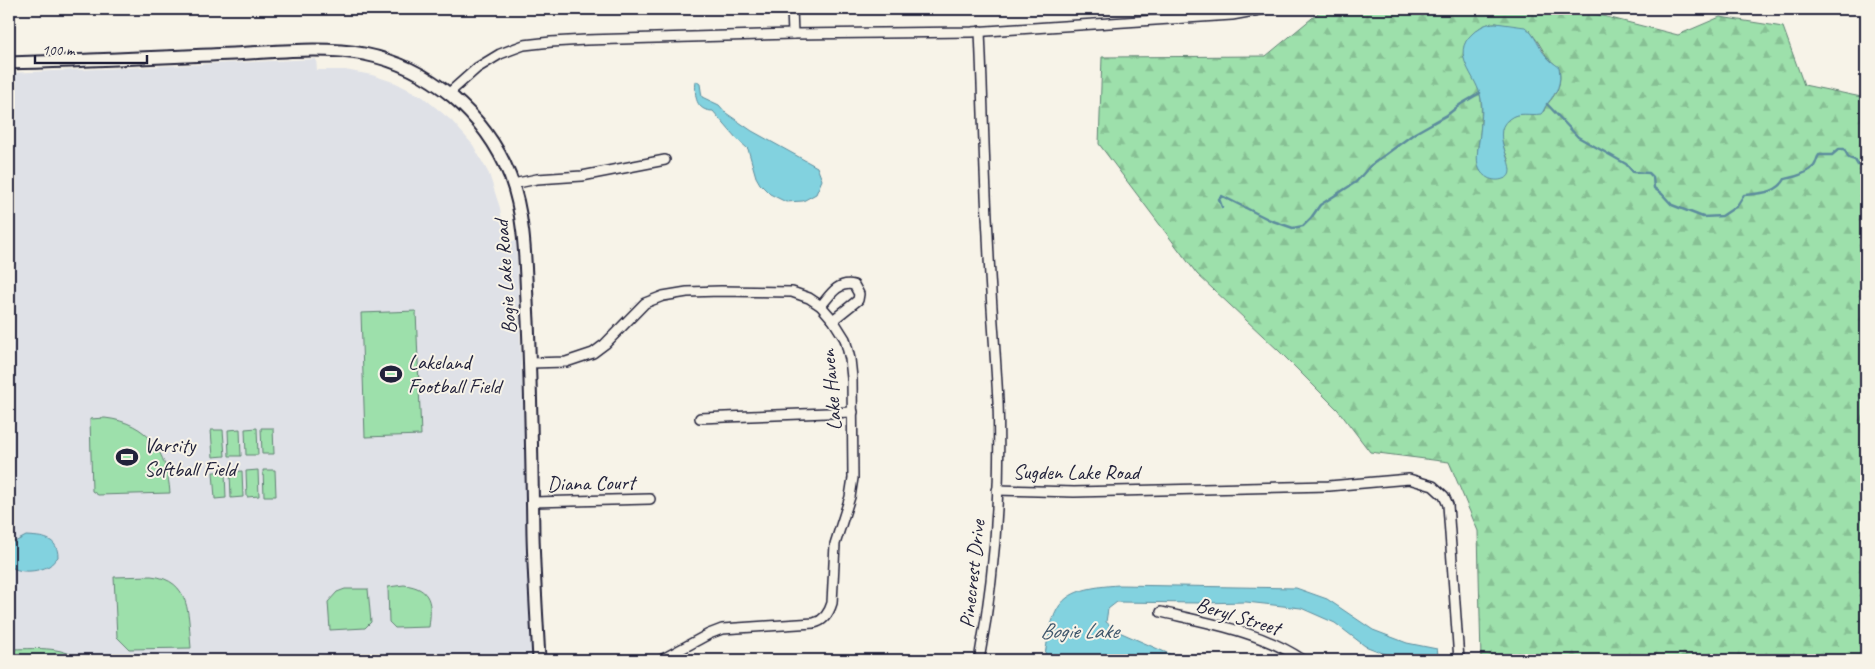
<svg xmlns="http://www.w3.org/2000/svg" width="1875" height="669" viewBox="0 0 1875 669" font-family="Caveat,sans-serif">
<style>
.built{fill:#dfe1e7}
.forest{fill:url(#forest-firs);stroke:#608173;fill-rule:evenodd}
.pitch{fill:#9de0ab;stroke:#608173}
.water{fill:#82d2df;stroke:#5c8c9d}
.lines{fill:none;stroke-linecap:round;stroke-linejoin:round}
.stream{stroke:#5c8c9d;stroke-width:2.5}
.minor-casing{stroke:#22223b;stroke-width:12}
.major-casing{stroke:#22223b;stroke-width:15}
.minor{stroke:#f7f3e8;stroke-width:9}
.major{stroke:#f7f3e8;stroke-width:11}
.labels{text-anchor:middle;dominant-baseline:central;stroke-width:4;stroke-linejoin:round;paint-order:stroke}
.street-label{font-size:21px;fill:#22223b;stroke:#f7f3e8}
.poi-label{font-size:21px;fill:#22223b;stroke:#f7f3e8;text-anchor:start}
.water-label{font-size:22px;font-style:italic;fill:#3f576c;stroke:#f7f3e8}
</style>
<defs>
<pattern id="forest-firs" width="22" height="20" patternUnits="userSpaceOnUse" patternTransform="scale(1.25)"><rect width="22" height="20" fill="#9de0ab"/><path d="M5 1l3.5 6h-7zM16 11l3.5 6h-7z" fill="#87c094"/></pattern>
</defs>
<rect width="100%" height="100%" fill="#f7f3e8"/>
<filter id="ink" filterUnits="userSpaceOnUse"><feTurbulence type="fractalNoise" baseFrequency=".02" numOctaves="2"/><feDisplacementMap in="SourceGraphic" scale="10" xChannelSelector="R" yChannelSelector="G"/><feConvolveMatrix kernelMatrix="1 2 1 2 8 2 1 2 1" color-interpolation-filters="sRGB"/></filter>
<g filter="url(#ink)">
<!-- built -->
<polygon class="built" points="316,59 317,70 345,70 372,75 396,83 423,97 452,121 473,145 489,174 500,208 505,241 516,241 534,660 9,660 9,73"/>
<!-- forest -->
<path class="forest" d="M1323,9H1575L1678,35L1720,17L1783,27L1804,85L1866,98V660H1481L1478,531L1449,462L1370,452L1338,410L1279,351L1197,274L1099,144L1102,57L1266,56ZM1496,23L1529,30L1538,42L1547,57L1559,68C1561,78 1560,88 1553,97C1550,102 1545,105 1544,111C1535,115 1530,113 1521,114C1492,118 1501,143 1509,161L1481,172C1475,159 1478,148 1480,134C1481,124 1482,110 1481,100C1480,77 1448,56 1473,33C1480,27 1486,23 1496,23Z"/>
<!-- pitch -->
<g class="pitch">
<polygon points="416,311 421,435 365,437 361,313"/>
<path d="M105,418C149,423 167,452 170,493L98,495L92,491L90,419Z"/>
<polygon points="257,428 258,455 246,455 245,429"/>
<polygon points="261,428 273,428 274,454 262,454"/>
<polygon points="240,429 241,456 229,456 228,430"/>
<polygon points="211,430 223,430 225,456 213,457"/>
<polygon points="258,470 259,496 247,497 246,471"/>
<polygon points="263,470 275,470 276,496 264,496"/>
<polygon points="242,471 243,497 231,498 230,472"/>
<polygon points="213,472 225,472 226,498 215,499"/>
<path d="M151,576C192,580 188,616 191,648L129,649L117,637L114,577Z"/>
<path d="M404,585C432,588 432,604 429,627L395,628L389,622L388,587Z"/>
<polygon points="345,589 368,589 371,622 365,628 330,630 328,602 337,592"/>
<path d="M9,649C34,649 60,645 81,660H9Z"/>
</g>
<!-- water -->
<g class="water">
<path d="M1496,23L1525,27C1536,35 1538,48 1547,57C1550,61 1555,64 1559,67C1562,84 1557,92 1547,104C1544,108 1544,111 1541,114C1529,116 1519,111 1509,119C1486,136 1525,174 1503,179C1498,181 1492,180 1488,178C1471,169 1479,147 1480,133C1481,123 1483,108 1481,99C1478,76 1448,55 1473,33C1480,27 1486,23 1496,23Z"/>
<path d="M696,81L700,84L702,97L719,105L726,113L752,131L817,167L822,180L816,194L803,201L786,202L770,194L760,184L756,177L748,149L736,138L713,111C696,111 694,96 696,81Z"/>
<path d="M26,536C42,537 58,537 58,557C55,560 52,564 49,566C38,572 18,574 9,565V545Z"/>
<path d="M1119,585L1296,588L1327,599L1373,630L1407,643L1437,649L1439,660H1405L1393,657L1365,646L1335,623L1301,608L1246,602L1199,603L1117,602L1108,609L1106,622L1117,631L1183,660H1044C1054,603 1057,589 1119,585Z"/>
</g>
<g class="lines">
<!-- stream -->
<g class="stream">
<path d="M1547,104L1578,137L1626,164L1633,172L1649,173L1653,177L1654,188L1662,194L1672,205L1703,217L1722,216L1737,206L1744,195C1759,193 1777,194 1785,179C1795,177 1807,174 1814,166C1817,162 1816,159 1819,155H1832L1839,149H1844L1849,158L1855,160L1858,165L1866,163"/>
<polyline points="1222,207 1219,199 1222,196 1270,220 1293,228 1303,226 1311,218 1320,205 1356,182 1370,166 1415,133 1447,115 1461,104 1480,93"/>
</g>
<!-- minor casing -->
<g class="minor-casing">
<g id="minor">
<polyline points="792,9 793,34"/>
<polyline points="449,93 477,68 500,54 524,45 551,42 586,40 793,34 972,32 1232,15 1265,9"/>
<polyline points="513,184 537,179 582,176 665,160"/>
<path d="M821,306C830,295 838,281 854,285L859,294L858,300L833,320"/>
<path d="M530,363L566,362L593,353L605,344L645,303L663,296L687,292L721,291L792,292L809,298L821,306L833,320L845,339L850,359L852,378L853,478L850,497L835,544L832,603C829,613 824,621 814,623L722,629L709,634L661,660"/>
<polyline points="700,418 853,412"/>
<polyline points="997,490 1074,492 1329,486 1409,479 1433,486 1444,496 1448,505 1459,660"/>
<polyline points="533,502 650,499"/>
<path d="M1161,612C1209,623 1262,632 1303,660"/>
<path d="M979,660C995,575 1001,488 998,401C995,345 990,290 988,235C984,167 983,99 980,31"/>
</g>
</g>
<!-- major casing -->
<g class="major-casing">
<path id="major" d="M9,63C84,61 158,57 233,54C276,52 321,46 364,54C430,67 485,114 510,176C527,221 525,273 528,321C531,392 532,463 533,535C534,577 537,619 539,660"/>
</g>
<!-- minor -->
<use href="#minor" class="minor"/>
<!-- major -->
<use href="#major" class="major"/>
</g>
</g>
<!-- icons -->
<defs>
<g id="stadium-bare" transform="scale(1.725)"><path d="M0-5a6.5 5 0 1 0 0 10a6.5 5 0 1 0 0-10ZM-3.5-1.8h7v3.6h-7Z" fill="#22223b" stroke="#f7f3e8" stroke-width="2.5" paint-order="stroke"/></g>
</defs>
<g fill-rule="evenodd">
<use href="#stadium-bare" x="391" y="374"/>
<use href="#stadium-bare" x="127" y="457"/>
</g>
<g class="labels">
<!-- street labels -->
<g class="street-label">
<text transform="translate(505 277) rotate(-94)">Bogie Lake Road</text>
<text transform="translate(831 390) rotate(-95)">Lake Haven</text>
<text x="1076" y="472">Sugden Lake Road</text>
<text transform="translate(591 483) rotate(-1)">Diana Court</text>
<text transform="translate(972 574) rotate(-84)">Pinecrest Drive</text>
<text transform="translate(1238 616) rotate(17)">Beryl Street</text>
</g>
<!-- poi labels -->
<g class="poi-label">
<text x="408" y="362">Lakeland<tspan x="408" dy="24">Football Field</tspan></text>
<text x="144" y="445">Varsity<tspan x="144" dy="24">Softball Field</tspan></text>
</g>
<!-- water labels -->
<g class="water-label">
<text x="1079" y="631">Bogie Lake</text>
</g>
</g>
<!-- margin -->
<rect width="1875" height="669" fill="none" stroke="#f7f3e8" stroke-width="30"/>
<rect x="15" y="15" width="1845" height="639" fill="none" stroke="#22223b" stroke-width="2" filter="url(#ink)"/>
<!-- scale -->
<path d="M35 55v8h112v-8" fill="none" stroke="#22223b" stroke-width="2.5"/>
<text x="42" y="55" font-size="15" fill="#22223b" stroke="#f7f3e8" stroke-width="4" paint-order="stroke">100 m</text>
</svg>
